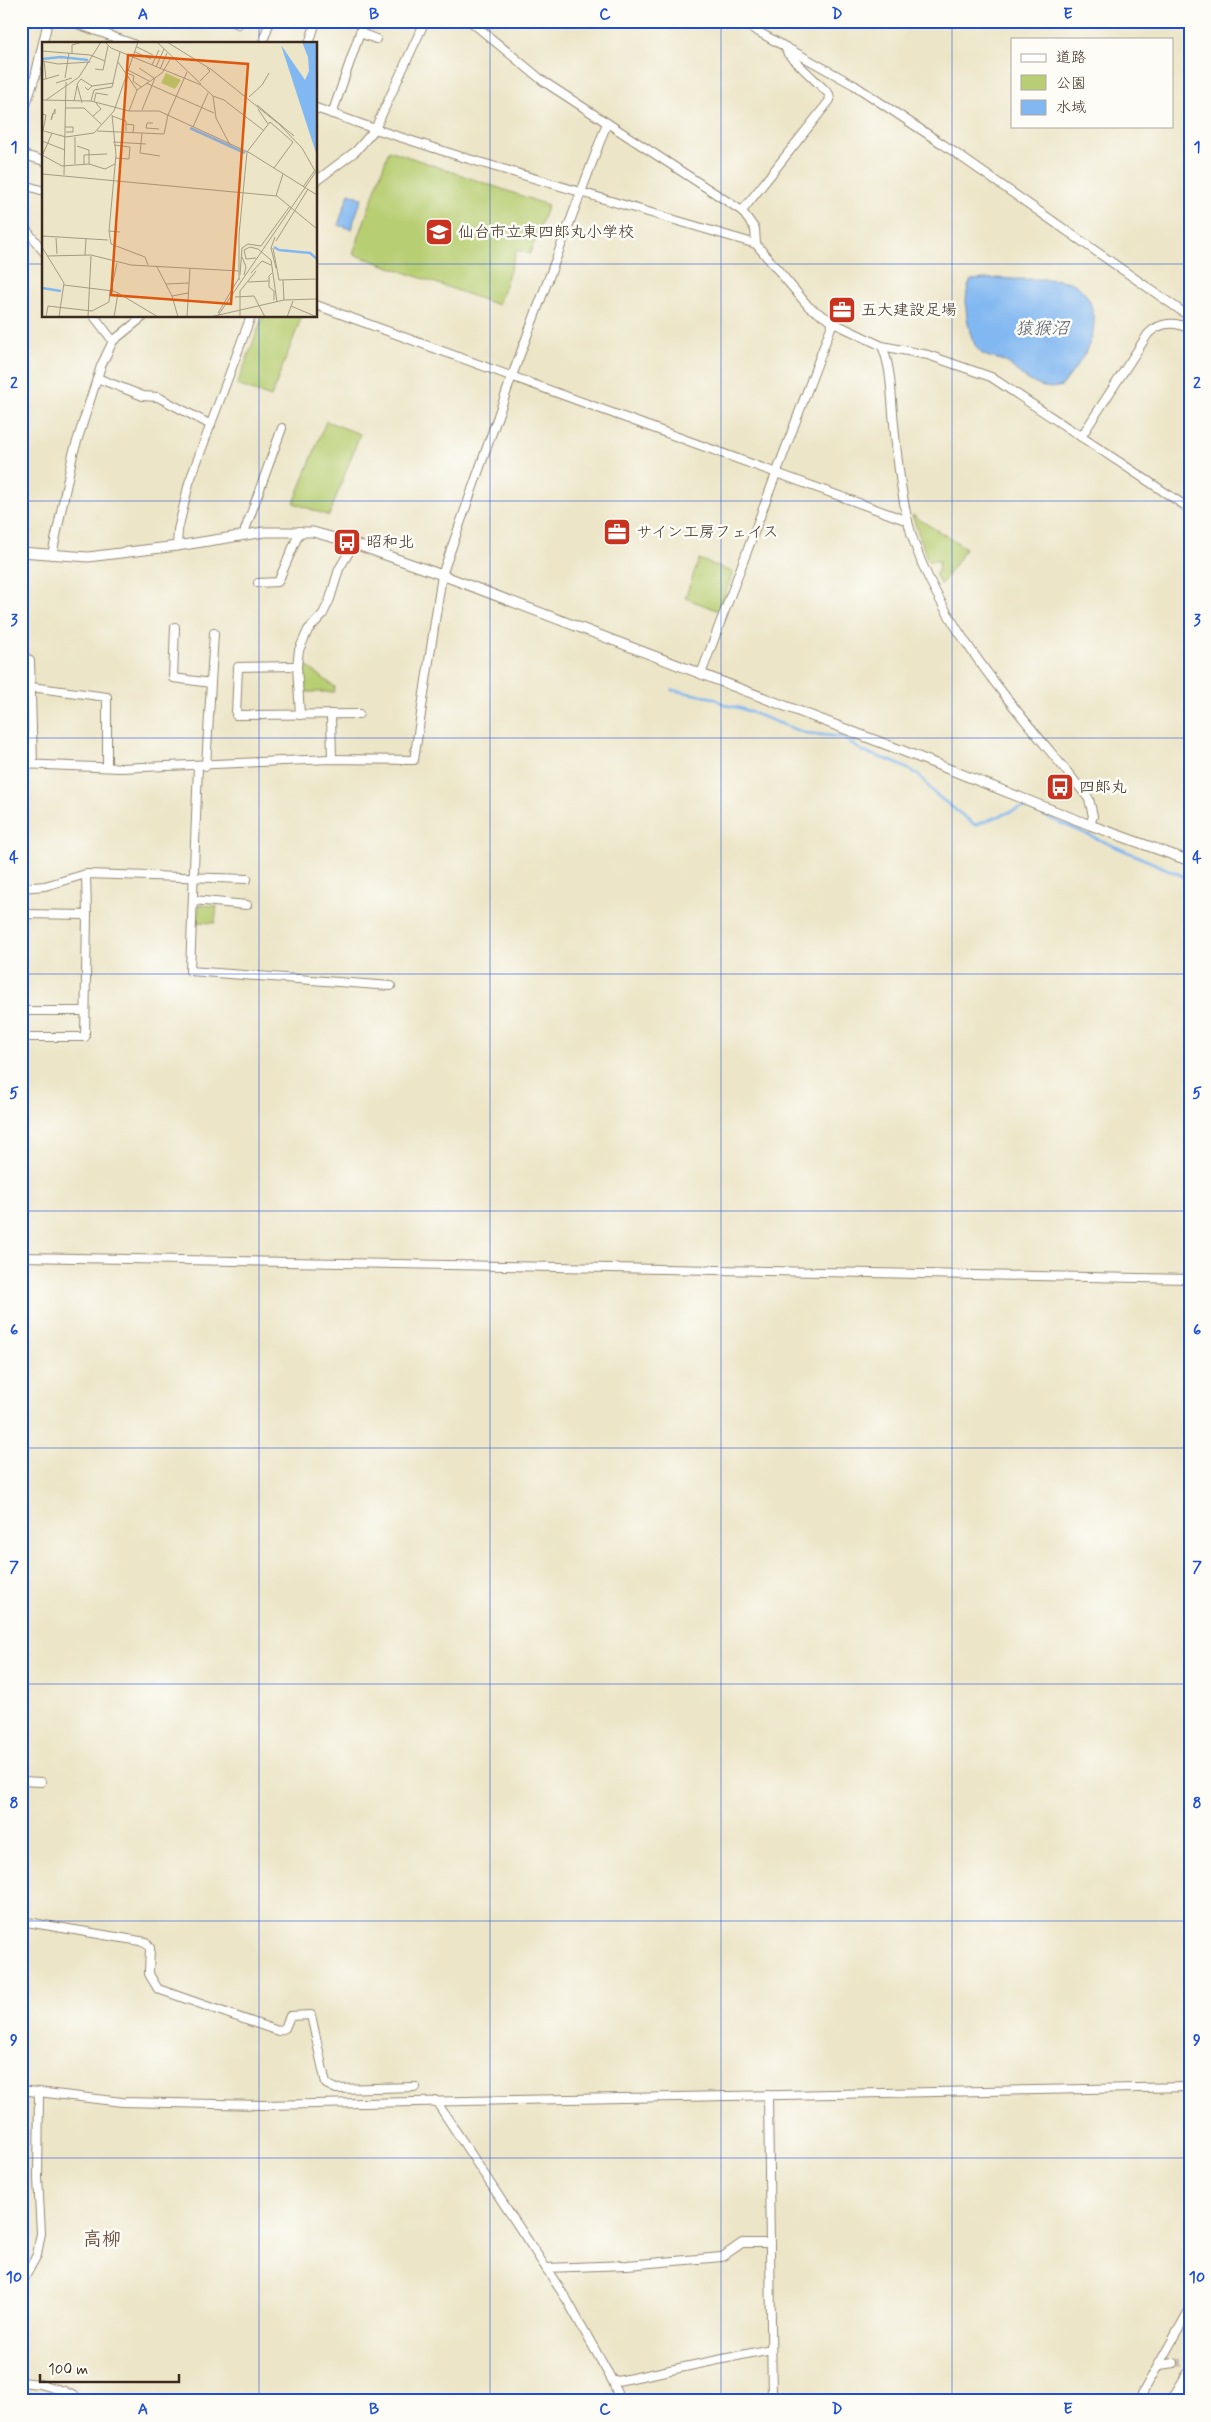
<svg xmlns="http://www.w3.org/2000/svg" width="1211" height="2422" viewBox="0 0 1211 2422" font-family="Mynerve,'Klee One',sans-serif">
<style>
.green{fill:#b8ce72;stroke:#7a7c48}
.water{fill:#82b8f1;stroke:#5e7188}
.lines{fill:none;stroke-linecap:round;stroke-linejoin:round}
.stream{stroke:#82b8f1;stroke-width:2.5}
.minor-tunnel{stroke:#c9c0a5;stroke-width:8;stroke-dasharray:8 4;stroke-linecap:butt}
.minor-casing{stroke:#948872;stroke-width:10}
.tertiary-casing{stroke:#948872;stroke-width:11}
.motorway-casing{stroke:#948872;stroke-width:16}
.minor{stroke:#fff;stroke-width:8}
.tertiary{stroke:#fff;stroke-width:9}
.motorway{stroke:#fff;stroke-width:14}
.grid{fill:none;stroke:#1d4ed8;stroke-width:1;stroke-opacity:0.55}
.labels{text-anchor:middle;dominant-baseline:central;stroke-width:5;stroke-linejoin:round;paint-order:stroke}
.poi-label{font-size:16px;fill:#3b2a1e;stroke:#fdfcf7;text-anchor:start}
.water-label{font-size:18px;font-style:italic;fill:#545c68;stroke:#fdfcf7}
.quarter-label{font-size:19px;font-weight:bold;fill:#705340;stroke:#fdfcf7}
.inset-river{fill:none;stroke:#82b8f1;stroke-width:2.5}
.inset-road{fill:none;stroke:#a59a83;stroke-width:1}
.view{fill:#df570d;fill-opacity:0.15;stroke:#df570d;stroke-width:2.5}
.inset-edge{fill:none;stroke:#3b2a1e;stroke-width:2.5}
.neatline{fill:none;stroke:#1d4ed8;stroke-width:2}
.grid-label{font-size:16px;text-anchor:middle;font-weight:bold;fill:#1d4ed8}
</style>
<rect width="100%" height="100%" fill="#fdfcf7"/>
<filter id="ink" filterUnits="userSpaceOnUse"><feTurbulence type="fractalNoise" baseFrequency=".02" numOctaves="2"/><feDisplacementMap in="SourceGraphic" scale="10" xChannelSelector="R" yChannelSelector="G"/><feConvolveMatrix kernelMatrix="1 2 1 2 8 2 1 2 1" color-interpolation-filters="sRGB"/></filter>
<filter id="wash" filterUnits="userSpaceOnUse"><feTurbulence type="fractalNoise" baseFrequency=".0096" numOctaves="4" result="noise"/><feDisplacementMap in="SourceGraphic" scale="20" xChannelSelector="R" yChannelSelector="G"/><feGaussianBlur stdDeviation="1.12" result="paint"/><feColorMatrix in="noise" values="0 0 0 0 0 0 0 0 0 0 0 0 0 0 0 0 0 1.4 0 .05"/><feComposite in="paint" operator="in"/></filter>
<g filter="url(#wash)">
<rect width="100%" height="100%" fill="#ece5c7"/>
<!-- green -->
<g class="green">
<polygon points="389,150 548,205 530,254 517,250 498,305 353,254"/>
<polygon points="263,316 302,316 271,397 237,385"/>
<polygon points="326,421 360,434 329,516 294,503"/>
<polygon points="912,515 966,548 941,585 935,574 938,572 939,561 928,561"/>
<polygon points="699,559 733,572 719,611 685,598"/>
<polygon points="304,664 335,687 334,692 305,692"/>
<polygon points="199,905 217,906 215,923 197,922"/>
</g>
<!-- water -->
<g class="water">
<polygon points="349,193 362,198 351,229 338,225"/>
<path d="M1001,278C1021,281 1048,277 1066,281C1076,283 1084,290 1089,300C1104,334 1082,359 1062,386C1040,393 1025,378 1009,364C1001,358 989,359 981,353C967,340 961,296 971,280Z"/>
</g>
<g class="lines">
<!-- stream -->
<polyline class="stream" points="672,690 714,698 725,705 740,708 805,733 841,737 864,752 894,762 918,774 935,794 975,825 1018,809 1026,808 1190,879"/>
</g>
</g>
<g filter="url(#ink)">
<g class="lines">
<!-- minor-tunnel -->
<polyline class="minor-tunnel" points="1174,2363 1190,2362"/>
<!-- minor casing -->
<g class="minor-casing">
<g id="minor">
<polyline points="69,21 133,44"/>
<polyline points="231,21 238,24"/>
<polyline points="470,21 543,81 742,211 755,229 756,244"/>
<polyline points="739,21 854,85 944,145 1190,317"/>
<polyline points="360,33 376,39"/>
<polyline points="262,44 270,21"/>
<polyline points="309,44 316,21"/>
<path d="M316,108L375,129L462,157L756,244L809,307L836,324L882,346C891,367 891,391 893,413C896,449 900,487 908,522C933,623 1026,719 1089,799L1093,816L1090,825"/>
<polyline points="332,114 364,21"/>
<polyline points="21,120 35,77 48,21"/>
<polyline points="21,154 44,161"/>
<polyline points="316,181 356,151 375,129 425,21"/>
<polyline points="21,184 44,191"/>
<polyline points="742,211 830,100 829,94 788,54 785,47"/>
<polyline points="21,223 44,252"/>
<polyline points="316,305 908,521"/>
<polyline points="94,316 113,341"/>
<polyline points="882,346 928,355 991,377 1190,509"/>
<polyline points="97,378 143,396 158,397 211,425"/>
<path d="M1081,437L1148,334C1160,322 1175,321 1190,329"/>
<polyline points="245,535 245,530 282,428"/>
<polyline points="177,546 178,530 189,483 251,316"/>
<polyline points="52,555 73,454 101,366 113,341 144,316"/>
<polyline points="258,583 278,582 300,531"/>
<polyline points="175,627 173,678 211,683"/>
<polyline points="21,654 30,661 33,763"/>
<polyline points="297,666 238,667 236,715 359,714"/>
<polyline points="701,674 833,322"/>
<polyline points="31,687 107,697 107,766"/>
<polyline points="331,714 332,759"/>
<polyline points="300,715 297,666 299,650 308,630 323,614 330,599 339,569 354,544"/>
<polyline points="21,764 120,768 330,759 414,760 442,575 512,376 607,123"/>
<polyline points="198,766 190,971 391,986"/>
<polyline points="206,766 214,633"/>
<polyline points="21,888 45,886 86,874 247,879"/>
<polyline points="193,900 247,905"/>
<polyline points="21,914 87,915 86,874"/>
<polyline points="21,1011 85,1011"/>
<polyline points="21,1037 85,1037 87,915"/>
<polyline points="21,1257 1190,1279"/>
<polyline points="21,1781 41,1782"/>
<polyline points="21,1921 146,1942 150,1948 149,1974 158,1989 278,2031 285,2028 290,2016 311,2015 326,2084 336,2089 416,2087"/>
<polyline points="21,2090 122,2102 264,2105 1190,2087"/>
<polyline points="768,2095 772,2401"/>
<polyline points="436,2101 567,2300 613,2382 620,2401"/>
<polyline points="546,2268 627,2265 722,2257 742,2243 770,2243"/>
<polyline points="21,2284 37,2255 41,2233 38,2178 39,2093"/>
<polyline points="1160,2365 1174,2363"/>
<polyline points="21,2382 40,2384 64,2391"/>
<polyline points="613,2382 771,2349"/>
<polyline points="63,2401 64,2391 84,2401"/>
<polyline points="1138,2401 1190,2309"/>
</g>
</g>
<!-- tertiary casing -->
<g class="tertiary-casing">
<polyline id="tertiary" points="21,552 88,557 177,546 264,532 313,532 349,542 442,575 903,751 1090,825 1190,861"/>
</g>
<!-- motorway casing -->
<g class="motorway-casing">
<polyline id="motorway" points="1174,2401 1190,2375"/>
</g>
<!-- minor -->
<use href="#minor" class="minor"/>
<!-- tertiary -->
<use href="#tertiary" class="tertiary"/>
<!-- motorway -->
<use href="#motorway" class="motorway"/>
</g>
</g>
<!-- grid -->
<path class="grid" d="M259,21V44M490,21V2401M721,21V2401M952,21V2401M21,264H44M316,264H1190M259,316V2401M21,501H1190M21,738H1190M21,974H1190M21,1211H1190M21,1448H1190M21,1684H1190M21,1921H1190M21,2158H1190"/>
<!-- icons -->
<defs>
<g id="school-square" transform="scale(1.4375)"><rect x="-9" y="-9" width="18" height="18" rx="4" fill="#c8321e" stroke="#fdfcf7"/><path d="M0-5L7-2L0 1L-7-2ZM-4 1L0 2.5L4 1V4Q0 6-4 4Z" fill="#fff"/></g>
<g id="office-square" transform="scale(1.4375)"><rect x="-9" y="-9" width="18" height="18" rx="4" fill="#c8321e" stroke="#fdfcf7"/><path d="M-6-3h4V-5.5h4V-3h4V5H-6ZM-1-4.5V-3h2v-1.5ZM-6 0V1H6V0Z" fill="#fff"/></g>
<g id="bus-square" transform="scale(1.4375)"><rect x="-9" y="-9" width="18" height="18" rx="4" fill="#c8321e" stroke="#fdfcf7"/><path d="M-5-6H5V4H4V6H2V4H-2V6H-4V4H-5ZM-3.5-4V0h7V-4ZM-3.5 1.2v1.5H-2V1.2ZM2 1.2v1.5H3.5V1.2Z" fill="#fff"/></g>
</defs>
<g fill-rule="evenodd">
<use href="#school-square" x="439" y="232"/>
<use href="#office-square" x="842" y="310"/>
<use href="#office-square" x="617" y="532"/>
<use href="#bus-square" x="347" y="542"/>
<use href="#bus-square" x="1060" y="787"/>
</g>
<g class="labels">
<!-- poi labels -->
<g class="poi-label">
<text x="458" y="232">仙台市立東四郎丸小学校</text>
<text x="861" y="310">五大建設足場</text>
<text x="636" y="532">サイン工房フェイス</text>
<text x="366" y="542">昭和北</text>
<text x="1079" y="787">四郎丸</text>
</g>
<!-- water labels -->
<g class="water-label">
<text x="1042" y="329">猿猴沼</text>
</g>
<!-- quarter labels -->
<g class="quarter-label">
<text x="102" y="2239">高柳</text>
</g>
</g>
<!-- overview -->
<g transform="translate(42 42)">
<rect width="275" height="275" fill="#ece5c7"/>
<path d="M124,31L139,38L133,47L119,41Z" fill="#b8ce72"/>
<path d="M260,0H275V114L239,3L263,38L267,29L266,15Z" fill="#82b8f1"/>
<path class="inset-river" d="M0,17L19,15L46,18M148,86L203,111M232,205L237,208L268,211L275,217M0,246L19,249"/>
<path class="inset-road" d="M63,0L69,6L159,43L171,54L174,76L188,103M115,0L159,42M125,0L170,28L238,83L260,106L273,129M95,5L111,13M0,9L48,13L63,19M93,10L109,17M30,11V3L40,0M0,19L16,22L48,20M2,19L4,37M76,20L95,48M110,23L117,8M114,25L122,7M97,26L112,36M53,27L61,28L66,4M118,27L125,11M86,28L107,39M85,31L92,34L91,39L99,45M23,36L27,11M0,38L17,33M158,39L168,29L165,26M14,41L30,36M104,41L172,71M50,44L72,41M171,54L182,58L221,88M207,55L220,43L227,31M0,58L49,59L87,69H117L208,111L275,153M4,58L37,35L59,0M32,59L35,44M49,59L52,48L70,45L78,10M52,60L54,51L66,53M40,61L35,42L39,37L50,44L46,48L43,45M215,63L252,94M24,66H42L59,82M216,67L226,82M100,68L113,36M87,69L95,48L120,31L129,16M11,71L9,78L13,67V72M0,72L4,73L0,94M70,73L74,113L67,189L78,190M51,74L59,67L54,61M70,74L84,79V89M111,81H105L104,86L117,87M84,82L92,83L91,90M23,85H31V90H24M151,85L166,51M2,89L24,95L52,91L72,69L96,0M55,89L122,92L126,73L145,30M100,91L98,111L118,114M0,99L23,108M71,100L104,102M72,103L88,105M35,104L47,108V122M1,112L10,91M0,113L20,124L47,122L63,127L73,122M73,116L87,117L88,105M33,122V95M42,122V113L65,112M0,132L235,154L275,187M22,133L24,40M261,145L273,128M234,154L241,132M67,189L69,202L103,215L106,223M0,194L66,198M233,195L229,206L234,226M14,196L15,212M234,199L266,147M0,205L22,241L17,275M231,206L237,238L275,237M43,213L44,197M5,214L49,213L89,223L197,229M200,215L204,225L202,233M214,216L204,217L202,208L208,205L216,207L229,218L235,260M75,221L70,244L71,249L76,251M115,225L130,254L136,275M209,231L220,219L229,223M230,231L227,234V245L232,249V258M198,233L200,206L206,202L219,204L248,164M197,238V193L205,110L228,80L251,100L232,126M241,238L242,258M206,240L227,239M124,242L147,241M22,243L71,249M198,249L214,229M198,249V275M130,254L146,251M193,255L212,254L223,275M249,264L275,275M176,271L197,236M4,275L6,264L50,269L67,260L68,249M46,275L49,214M72,275L76,251L116,275M145,275L148,226M168,275L242,258L275,257M175,275L275,128M245,275L251,259"/>
<path class="view" d="M86,13L206,22L189,262L69,253Z"/>
<rect width="275" height="275" class="inset-edge"/>
</g>
<!-- margin -->
<rect width="1211" height="2422" fill="none" stroke="#fdfcf7" stroke-width="55"/>
<!-- legend -->
<rect x="1011" y="38" width="162" height="90" fill="#fdfcf7" stroke="#afa8a0"/>
<rect x="1021" y="54" width="25" height="8" fill="#ffffff" stroke="#afa8a0"/>
<text x="1056" y="62" font-size="15" fill="#3b2a1e">道路</text>
<rect x="1021" y="75" width="25" height="15" fill="#b8ce72" stroke="#afa8a0"/>
<text x="1056" y="88" font-size="15" fill="#3b2a1e">公園</text>
<rect x="1021" y="100" width="25" height="15" fill="#82b8f1" stroke="#afa8a0"/>
<text x="1056" y="112" font-size="15" fill="#3b2a1e">水域</text>
<!-- scale -->
<path d="M40 2374v8h139v-8" fill="none" stroke="#3b2a1e" stroke-width="2.5"/>
<text x="48" y="2374" font-size="15" fill="#3b2a1e" stroke="#fdfcf7" stroke-width="4" paint-order="stroke">100 m</text>
<rect x="28" y="28" width="1156" height="2366" class="neatline"/>
<g class="grid-label">
<text x="143" y="19">A</text>
<text x="374" y="19">B</text>
<text x="605" y="19">C</text>
<text x="837" y="19">D</text>
<text x="1068" y="19">E</text>
<text x="14" y="152">1</text>
<text x="1197" y="152">1</text>
<text x="14" y="388">2</text>
<text x="1197" y="388">2</text>
<text x="14" y="625">3</text>
<text x="1197" y="625">3</text>
<text x="14" y="862">4</text>
<text x="1197" y="862">4</text>
<text x="14" y="1098">5</text>
<text x="1197" y="1098">5</text>
<text x="14" y="1335">6</text>
<text x="1197" y="1335">6</text>
<text x="14" y="1572">7</text>
<text x="1197" y="1572">7</text>
<text x="14" y="1808">8</text>
<text x="1197" y="1808">8</text>
<text x="14" y="2045">9</text>
<text x="1197" y="2045">9</text>
<text x="14" y="2282">10</text>
<text x="1197" y="2282">10</text>
<text x="143" y="2414">A</text>
<text x="374" y="2414">B</text>
<text x="605" y="2414">C</text>
<text x="837" y="2414">D</text>
<text x="1068" y="2414">E</text>
</g>
</svg>
